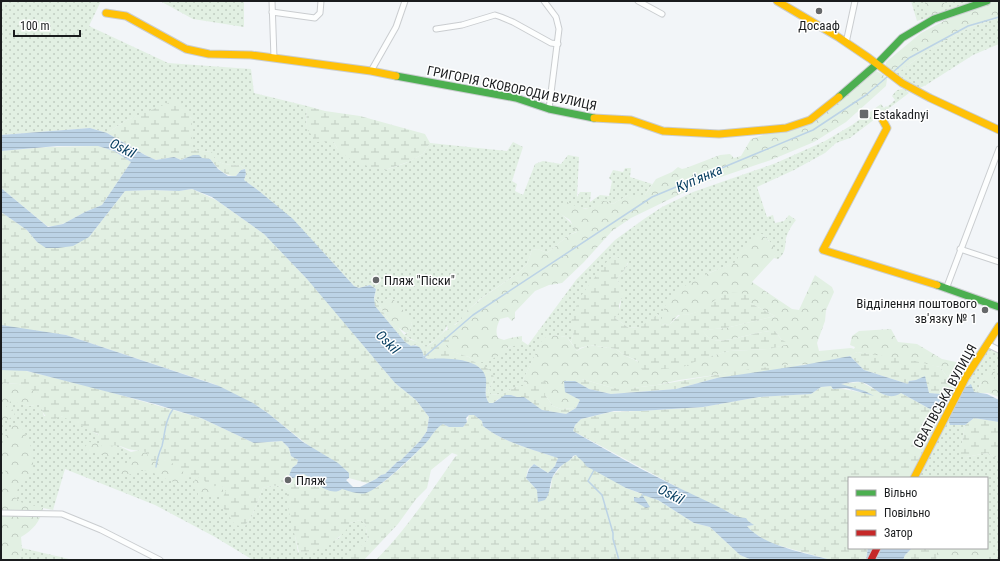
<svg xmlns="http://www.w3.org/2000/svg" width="1000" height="561" viewBox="0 0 1000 561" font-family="'Roboto Condensed',sans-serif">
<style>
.grass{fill:url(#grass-dots)}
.forest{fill:url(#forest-crowns)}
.wetland{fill:url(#wetland-marsh)}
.water{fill:url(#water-rules)}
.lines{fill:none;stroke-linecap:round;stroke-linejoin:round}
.stream{stroke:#bcd3e6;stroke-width:1.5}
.street-casing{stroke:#cacdd0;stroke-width:7}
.fast-casing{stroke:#cacdd0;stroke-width:9}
.slow-casing{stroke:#cacdd0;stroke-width:9}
.jam-casing{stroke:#cacdd0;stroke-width:9}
.street{stroke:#fdfefe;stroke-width:5}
.fast{stroke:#4caf50;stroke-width:7}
.slow{stroke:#ffc107;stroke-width:7}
.jam{stroke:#c62828;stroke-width:7}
.poi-dot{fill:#66686a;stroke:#fff;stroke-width:1.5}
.labels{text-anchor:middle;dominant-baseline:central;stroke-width:3;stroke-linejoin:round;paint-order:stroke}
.poi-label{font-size:13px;fill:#1a1c1e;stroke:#fff;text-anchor:start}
.street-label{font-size:13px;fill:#1a1c1e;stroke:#fff}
.water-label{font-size:14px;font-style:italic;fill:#033b5e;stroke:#fff}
</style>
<defs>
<pattern id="grass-dots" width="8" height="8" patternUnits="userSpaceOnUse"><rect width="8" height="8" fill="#e2f0e3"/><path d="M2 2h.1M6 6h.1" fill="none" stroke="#c1cdc2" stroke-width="1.8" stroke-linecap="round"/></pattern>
<pattern id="forest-crowns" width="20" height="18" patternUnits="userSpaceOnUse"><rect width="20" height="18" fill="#e2f0e3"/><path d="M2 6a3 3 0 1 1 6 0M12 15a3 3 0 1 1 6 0" fill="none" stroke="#c1cdc2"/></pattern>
<pattern id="wetland-marsh" width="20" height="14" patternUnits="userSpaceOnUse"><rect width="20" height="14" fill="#e2f0e3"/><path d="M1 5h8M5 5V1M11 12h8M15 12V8" fill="none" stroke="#c1cdc2"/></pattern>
<pattern id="water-rules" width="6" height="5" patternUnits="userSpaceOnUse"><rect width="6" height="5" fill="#bcd3e6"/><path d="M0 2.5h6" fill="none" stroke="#a1b5c5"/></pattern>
</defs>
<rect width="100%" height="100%" fill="#f2f5f8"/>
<!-- grass -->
<g class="grass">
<path d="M1,1H101L89,26L168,63L251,69L254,93L307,106L306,128L333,141L337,148L385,170L406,163L423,154L430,143L507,151L513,142L523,147L512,181L517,184L515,191L523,195L535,164L543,161L561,164L568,155L579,157L577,197L580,192H591L590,202L600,195L609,196L612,181L609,178L613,170L623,172L625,168H631L630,177L652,184L645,195H628L613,204L608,202L590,208H580L560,213L570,222L578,231L569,235L547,253L538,249L532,250L527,264L518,273L480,299L462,316V319L454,325H447C446,332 432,343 426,347C419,342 411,340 404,335L409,332L412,323L392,298L387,299L381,307L374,300L376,289L370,285L359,288L354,286L295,222L259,191L244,180L246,174L245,169L239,165C229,166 214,164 211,152L192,150V119L177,101L127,120L107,133L90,128L1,135Z"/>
<polygon points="160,1 244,1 244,27 193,19"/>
<polygon points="911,1 987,1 917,21"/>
<polygon points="999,18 999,44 973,55 926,85 918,89 894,72 899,72 926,52 971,27"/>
<path d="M904,89L909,93L850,138L836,143L825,153L794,170L757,187L767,217L773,215L775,223L784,221L789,215L796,220C792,225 788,231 786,238C785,247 786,253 778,259L774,258C776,245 770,242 762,234C747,242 742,247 737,262L709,273L661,326L658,314L641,327L629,328L615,318C622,308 624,290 617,279L625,269L628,263L614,256C597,267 577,322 571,342L567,337L553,335L543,339L523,380L527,386H518L501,394L491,395L488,391L494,378L472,362C493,361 491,358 508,348C513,345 517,346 522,341L528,345L576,280L615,240L644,219L662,207L693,192L776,163L825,141L852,125L881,104L884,108L886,106L887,107L895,100L892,96C897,90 895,90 904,89Z"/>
<path d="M990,349L999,352V377L994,379V373C978,375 983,381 977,393L964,388L986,352Z"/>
<path d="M1,397L29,406L40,404L44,416C49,416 55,415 60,416C74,418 101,436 112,445H117L131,452L141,450L222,486L226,490L244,527L252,516L263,488C273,485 279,484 287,491L298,552L317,549L339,538L350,523L360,520L365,523L368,540L346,560H253L215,537L155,505L65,469L53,510L43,508L1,512Z"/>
<polygon points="949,419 950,425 965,425 962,443 959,451 966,457 987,453 999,459 999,560 941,560 987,548 987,478 918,478"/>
<polygon points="22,548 69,559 72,560 19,560"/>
</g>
<!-- forest -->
<g class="forest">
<polygon points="925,1 945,1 944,4 940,8 940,16 931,19 925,10"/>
<path d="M994,1H999V18L971,27L926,52L899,72C893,73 884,69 886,62L921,33L946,20Z"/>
<path d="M872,69L882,74L887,79L886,86L846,122L814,142L771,160L703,183L631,218L612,231L584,262L562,283L549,285L535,291L515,312V318L512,321L508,317L500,319C497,326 495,331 498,338L504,340L510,338L522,336V341L518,345L509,347L498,356L486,362H473L469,357L452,352L439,340L448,329L447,325H455L462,319L461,316L482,298L518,273L527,264L532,250L538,249L547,253L569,235L577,232L576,229H571L572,224L570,220L559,213V206L567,202C574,205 582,210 589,208C601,206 597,196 613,204L628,195H645L656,179L672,172L678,167L682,169L686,168L720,155L730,154L734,158L741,156L751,139L810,120Z"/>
<path d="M762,234L771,243L776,250L774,258L752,282L792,309L799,310L815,275L832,287L834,292L826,310L825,321L817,343L819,351L851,348L854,349L855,347L850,345L852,336L859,331L891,329L898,342L917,344L942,359L956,362L964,376L952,384L940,367L857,352L850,356L814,365L794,364L679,380L657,385L632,388H613L582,379L566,392L580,400L576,408L561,409L553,406L545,395L527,386L523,380L543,338L553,335L567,337L577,351L580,349L590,345L616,349L624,355L639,362L699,359L729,351L768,349L788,344L781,339L775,331C758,330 727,344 713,340C708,338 705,334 702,330L726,328L775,316L750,303L722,296C707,307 697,316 678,315L670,324L660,325C662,319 663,312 665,306C676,284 715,271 736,262C741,250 748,236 762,234Z"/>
<polygon points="374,298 382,304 387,299 392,298 409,317 412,323 409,332 406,333 390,322"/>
<polygon points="989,370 995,370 994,379 999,377 999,397 988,393 977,393 980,386 981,379"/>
<polygon points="1,383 19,384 37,390 43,404 29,406 11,401 6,407 12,409 15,414 9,419 1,422"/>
<path d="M14,423L20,424C29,442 40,457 28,477C26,480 24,481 21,483C18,486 17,493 15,497L20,502L43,508C41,521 32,531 21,537L22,548L19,560H1V472H6C4,469 1,467 1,464C0,448 3,435 14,423Z"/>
<polygon points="89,442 97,443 103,449 110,445 116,449 114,456 105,457 98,452 88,453 84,448"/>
<path d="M141,450L163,461L168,459L191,475C179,494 159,471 143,470C137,470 133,474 128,475C125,475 121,475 118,475L121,465L129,462L133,453Z"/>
<path d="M200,477C207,483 213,486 222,486L224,495C217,497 217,496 211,496C205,496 203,498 198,496V489L194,483L195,479Z"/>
<polygon points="987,547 993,550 986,560 933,560 936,548 987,548"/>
</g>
<!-- wetland -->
<g class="wetland">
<path d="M178,99L192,119V150L212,152C214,164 229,166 239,165L245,169L241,170L236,176C224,176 218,169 210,159L185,158L181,160L174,157L156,160L147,156L107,133L127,120Z"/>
<polygon points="307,106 325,111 360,116 425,134 430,143 423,154 408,162 385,170 370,167 350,159 337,148 333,141 317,142 306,128"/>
<polygon points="98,146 114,151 131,162 102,205 85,212 65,223 55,226 47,226 1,188 1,151 48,147"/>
<path d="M192,189L216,200L264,234L310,282L395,383L416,400L429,417L449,427H463L467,422L469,415H474L482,421L483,426C504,443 533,449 558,458L555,466L548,473L534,464L528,469L526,478L537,490L551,488L552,478L562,465L576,455L626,488L658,500L694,523L710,527L740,555L752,560H376C407,529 430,493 455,457L458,455L452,453L431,470L427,488L416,499L398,524L364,560H343L368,540L365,523L360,520L350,523C347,534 327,547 316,550C311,552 304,551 299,552L287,504V491C279,484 273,485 263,488L252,516L244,527L235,525L220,503L226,491L222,486H215L207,488L205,481L200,477L194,480L168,460L156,462L149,460L147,453L141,450C125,453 119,439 103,449L101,447L102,441L98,434L61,416L52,421C40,414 40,404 37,392L19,384L1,383V367L26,371L92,387L201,418L254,443L282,441L289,448L291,456L298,460L297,464L292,468L290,479L304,474L339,491L343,488H376C396,473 423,449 437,428L429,417L427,431L420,441L401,460L397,462L385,474L381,475L376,479L367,483L349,478L348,472L334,461L309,446L265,411L214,384L66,335L1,326V212L27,230L37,242L89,237L125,191L152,190L179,191Z"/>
<path d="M614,256L628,262L625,269L617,279L624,292L619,305V313L615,318L629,328L640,327L658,314L661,325L670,324L680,315C702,316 712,297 731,293C737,292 744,294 750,295V303L775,316L726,328L703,330C705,334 708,338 714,340C727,344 758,330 775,331L781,339L789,344L769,349L729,351L701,359L683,367L643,371L640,367L638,361L624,355L616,349L591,345L580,348L577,351L571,342L574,332L571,322L576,307L580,297L608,260Z"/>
<path d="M374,298L390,322L398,327L404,335L411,340L418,342L426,347L432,343L446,330L453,338L446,346L453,352L469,357C476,367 491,364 494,378L488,391L491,395L501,394L518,386H527L543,381L546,383L545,395L553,406L561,409L576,408L566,414L541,410L524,397H517L511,395L498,399L493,403H489C482,393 489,380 482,371C471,358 454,360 439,360C436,360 432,361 430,360C425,359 420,349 416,345L411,346L405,342L374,305Z"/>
<path d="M857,352L915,361L940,367L952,384L964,376C952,400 955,396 929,393L927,386L916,380L909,381L908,384L864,370L850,356Z"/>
<polygon points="794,364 807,365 768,373 717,378 676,389 611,394 589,389 575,381 564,381 582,379 613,388 632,388 657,385 751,369"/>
<polygon points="861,382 885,395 901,393 930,409 945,409 909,478 849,478 849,548 868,548 866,560 831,560 770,543 752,532 747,526 753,525 751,523 692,495 573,431 575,425 581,419 611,412 640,411 703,407 759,397 811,394 821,387 831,386 833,389 838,388 869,394 840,384"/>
<polygon points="974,418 999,422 999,459 987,453 966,457 961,456 958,451 962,443 965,425"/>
<polygon points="912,548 938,548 936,560 903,560 905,555"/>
</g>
<!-- water -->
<g class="water">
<path d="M90,128L107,133L145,155L156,160L174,157L181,160L193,155H199L202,158L210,159L218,169L228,176H236L241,170L245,169L246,174L244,180L259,191L293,219L354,286L359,288L370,285L376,289L374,298L375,306L405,342L411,346C420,344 422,350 424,357L428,359C444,358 483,357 486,379C487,387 483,395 489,403H493L505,395H511L517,397H524L542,410L566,414L576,408L580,400L565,392L564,381H575L589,389L611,394L676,389L717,378L804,365L850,356L864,370L908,384L909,381L916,380L925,376L929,393L952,395L971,384L974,392L987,394L999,400V422L974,418L965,425H950L945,409H930L901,393C884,404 873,383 860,382C855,381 847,383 841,384L865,391L874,396L846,388L833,389L831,386L821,387L811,394L759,397L703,407L640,411H614L581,419L575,425L573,431C619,458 667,483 715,505C726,510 735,518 746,518L748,521L754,525L747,526C763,546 807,553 831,560H752L740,555L710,527L694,523L658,500L643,495V496L650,507L646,508L634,501V497L639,498L643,494L626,488L586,466C583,460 580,460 576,455L573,456C571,461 565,462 561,466C558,468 555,473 553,476C549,484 551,493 545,500L538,502L537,490L526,478L529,469L534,464L548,473L555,466L558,458C533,449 504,443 483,426L482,421L474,415H469L466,418L467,422L463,427H449L443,424C435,428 431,438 425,444C415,454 378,490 366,493C358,495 350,491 342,489C330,498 314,481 304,474L290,479L288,478L292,468L297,464L298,460L291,456L289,448L282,441L254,443L201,418L155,404L27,371L1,370V325L66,335L219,386L253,403L269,414L303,442L338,463L349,473V478L346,480L353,487H360L376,479L381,475L385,474L397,462L401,460L420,441L427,431L429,417L416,400L395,383L307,279L264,234L212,197L192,189L179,191L152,190L125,191L89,237L73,246L58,248H46L37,242L27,230L1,212V188L48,227L63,224L85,212L102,205L131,162L114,151L98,146H57L1,151V135Z"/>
<polygon points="868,548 912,548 905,555 903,560 866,560"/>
</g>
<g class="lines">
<!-- stream -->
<g class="stream">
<polyline points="892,73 909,58 968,26 999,17"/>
<polyline points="423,358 473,315 652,197 813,130 866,95 887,77"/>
<path d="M156,467C157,459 159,453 162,446C165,434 165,420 173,409"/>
<polyline points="594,470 588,481 602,495 613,533 613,539 619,560"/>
</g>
<!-- street casing -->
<g class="street-casing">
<g id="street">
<polyline points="272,1 274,58"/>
<polyline points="544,1 556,17 559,29 549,109"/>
<polyline points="638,1 662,14"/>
<polyline points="272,12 315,18 320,13 321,1"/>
<polyline points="436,29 462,25 495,15 501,17 513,22 551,43 558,44"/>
<polyline points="846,43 855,1"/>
<polyline points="371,71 396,27 405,1"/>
<polyline points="960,249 999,262"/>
<polyline points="946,289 999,149"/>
<polyline points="987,344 999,350"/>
<polyline points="1,513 62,514 101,530 160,560"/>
</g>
</g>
<!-- fast casing -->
<g class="fast-casing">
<g id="fast">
<polyline points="396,76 516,98 549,109 594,118"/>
<polyline points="839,97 877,64 902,38 934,19 987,1"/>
<polyline points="937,285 999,307"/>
</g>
</g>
<!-- slow casing -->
<g class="slow-casing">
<g id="slow">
<polyline points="777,1 838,37 869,58 902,83 930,98 999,130"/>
<polyline points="106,13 126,16 186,49 209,54 251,55 371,71 396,76"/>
<polyline points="594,118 631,120 663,131 719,134 786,128 810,120 839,97"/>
<polyline points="882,119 887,128 823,250 937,285"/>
<polyline points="914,478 966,377 999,326"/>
</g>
</g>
<!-- jam casing -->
<g class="jam-casing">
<polyline id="jam" points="871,560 877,548"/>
</g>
<!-- street -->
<use href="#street" class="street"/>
<!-- fast -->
<use href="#fast" class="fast"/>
<!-- slow -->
<use href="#slow" class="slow"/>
<!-- jam -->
<use href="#jam" class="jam"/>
</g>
<!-- markers -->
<g class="poi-dot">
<circle cx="819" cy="11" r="4"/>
<rect x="859" y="109" width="10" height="10" rx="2"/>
<circle cx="376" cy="280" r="4"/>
<circle cx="985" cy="310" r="4"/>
<circle cx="288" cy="480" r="4"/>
</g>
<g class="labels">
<!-- poi labels -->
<g class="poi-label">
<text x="819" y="25" text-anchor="middle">Досааф</text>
<text x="873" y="114">Estakadnyi</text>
<text x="384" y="280">Пляж "Піски"</text>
<text x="977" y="303" text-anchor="end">Відділення поштового<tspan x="977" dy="15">зв'язку № 1</tspan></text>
<text x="296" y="480">Пляж</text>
</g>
<!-- street labels -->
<g class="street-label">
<text transform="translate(512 88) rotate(12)">ГРИГОРІЯ СКОВОРОДИ ВУЛИЦЯ</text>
<text transform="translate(945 396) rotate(-61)">СВАТІВСЬКА ВУЛИЦЯ</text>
</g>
<!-- water labels -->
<g class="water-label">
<text transform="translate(123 148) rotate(27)">Oskil</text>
<text transform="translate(699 178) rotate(-23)">Куп'янка</text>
<text transform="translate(388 342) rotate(45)">Oskil</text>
<text transform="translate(671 494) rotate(28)">Oskil</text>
</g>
</g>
<!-- border -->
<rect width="1000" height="561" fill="none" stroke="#1a1c1e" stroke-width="4"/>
<!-- legend -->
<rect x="848" y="477" width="140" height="72" fill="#ffffff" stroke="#a3a4a5"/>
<rect x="856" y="490" width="20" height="6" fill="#4caf50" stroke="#a3a4a5"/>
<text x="884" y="497" font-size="12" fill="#1a1c1e">Вільно</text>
<rect x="856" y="510" width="20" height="6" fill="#ffc107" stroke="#a3a4a5"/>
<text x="884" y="517" font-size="12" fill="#1a1c1e">Повільно</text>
<rect x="856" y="530" width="20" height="6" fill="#c62828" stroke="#a3a4a5"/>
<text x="884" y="537" font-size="12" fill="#1a1c1e">Затор</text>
<!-- scale -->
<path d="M14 30v6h66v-6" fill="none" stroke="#1a1c1e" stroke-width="2"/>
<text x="20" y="30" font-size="12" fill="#1a1c1e" stroke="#ffffff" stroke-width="3" paint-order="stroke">100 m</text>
</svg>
